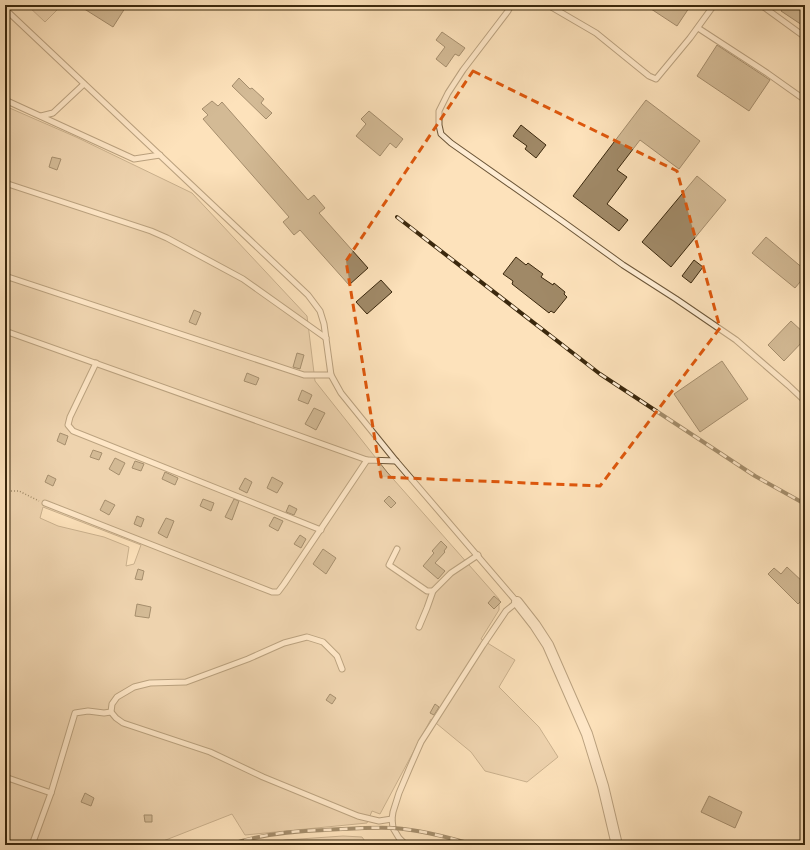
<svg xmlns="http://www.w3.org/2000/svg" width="810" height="850" viewBox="0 0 810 850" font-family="'Old Standard TT',serif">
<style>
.green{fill:#dcc29d;stroke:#8c7555;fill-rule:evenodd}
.building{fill:#a08967;stroke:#3b280d}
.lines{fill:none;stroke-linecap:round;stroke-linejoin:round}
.service-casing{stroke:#6c5638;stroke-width:7}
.minor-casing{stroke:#6c5638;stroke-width:12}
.path{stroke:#3b280d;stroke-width:1.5;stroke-dasharray:1 2;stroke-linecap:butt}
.service{stroke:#feecd3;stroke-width:5}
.minor{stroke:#feecd3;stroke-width:10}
.rail-casing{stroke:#3b280d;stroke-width:4}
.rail{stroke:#feecd3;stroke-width:2.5;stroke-dasharray:8;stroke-linecap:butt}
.marked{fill:none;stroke:#df570c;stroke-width:3;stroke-dasharray:8 5;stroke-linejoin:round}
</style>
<rect width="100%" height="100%" fill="#fde2bb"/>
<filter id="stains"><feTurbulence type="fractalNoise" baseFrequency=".005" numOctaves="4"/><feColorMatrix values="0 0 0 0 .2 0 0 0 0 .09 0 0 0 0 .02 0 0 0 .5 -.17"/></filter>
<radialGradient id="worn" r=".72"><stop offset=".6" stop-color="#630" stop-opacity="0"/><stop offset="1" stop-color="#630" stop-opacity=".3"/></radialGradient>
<!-- green -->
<g class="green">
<polygon points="27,5 62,5 45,22"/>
<path d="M5,106L76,137L192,193L307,316L315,381L387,472L499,599V610L481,639L515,660L499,687L539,727L558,757L527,782L485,771L471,752L431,719L380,814L372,811L367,823L245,835L232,814L153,845H35L30,842L28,845H5ZM43,507L141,545L134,564L126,566L129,547L104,537L58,526L40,518Z"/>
<polygon points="343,836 362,837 367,844 371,845 263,845 285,840"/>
</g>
<!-- building -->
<g class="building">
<polygon points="78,5 127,5 113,27"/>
<polygon points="645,5 691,5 677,26"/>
<polygon points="785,5 805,5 805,27 781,11"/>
<polygon points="442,32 465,48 459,56 455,54 446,67 436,59 445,47 436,40"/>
<polygon points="717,45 770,80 749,111 697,76"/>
<polygon points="239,78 250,89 252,88 264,99 261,103 272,113 266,119 232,86"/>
<polygon points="646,100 700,141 679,169 640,140 617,170 627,177 607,204 628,220 619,231 573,196"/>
<polygon points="212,101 218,106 222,102 308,200 314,195 325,208 319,213 368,268 349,285 300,230 294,235 283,222 289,217 203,119 208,115 202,109"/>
<polygon points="369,111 403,139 396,148 390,143 380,156 356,136 366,124 361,119"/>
<polygon points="521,125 546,145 536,158 525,149 527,146 513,136"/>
<polygon points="52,157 61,159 57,170 49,167"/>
<polygon points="697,176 726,200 671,267 642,242"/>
<polygon points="766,237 805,270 805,276 795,288 752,253"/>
<polygon points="516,257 526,265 528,263 543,274 541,277 553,285 554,283 565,292 564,294 567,297 554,313 551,311 549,313 512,284 513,281 503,274"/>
<polygon points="694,260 703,267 691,283 682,276"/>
<polygon points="381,280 392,292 367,314 356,302"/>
<polygon points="194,310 201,313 196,325 189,322"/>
<polygon points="791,321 805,334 805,339 784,361 768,345"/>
<polygon points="297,353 304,355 300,369 293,367"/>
<polygon points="722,361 748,399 700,432 674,394"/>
<polygon points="247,373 259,378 256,385 244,381"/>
<polygon points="302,390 312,395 308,404 298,400"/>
<polygon points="314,408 325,413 316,430 305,424"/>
<polygon points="60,433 68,436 65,445 57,441"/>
<polygon points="93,450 102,453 99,460 90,457"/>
<polygon points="115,458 125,463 119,475 109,469"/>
<polygon points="135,461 144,464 141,471 132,468"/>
<polygon points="165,472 178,478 175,485 162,479"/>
<polygon points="48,475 56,479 53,486 45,482"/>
<polygon points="272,477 283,483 277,493 267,488"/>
<polygon points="245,478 252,482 247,493 239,489"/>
<polygon points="389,496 396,503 391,508 384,501"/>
<polygon points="203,499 214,503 211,511 200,506"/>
<polygon points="234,499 239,501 232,520 225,517"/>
<polygon points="105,500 115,505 109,515 100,510"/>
<polygon points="289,505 297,509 294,515 286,512"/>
<polygon points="137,516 144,519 141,527 134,524"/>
<polygon points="274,517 283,521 278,531 269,526"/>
<polygon points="166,518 174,521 167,538 158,533"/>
<polygon points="300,535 306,539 301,548 294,544"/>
<polygon points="441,541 447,547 444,551 445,552 435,563 445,571 438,579 423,566 434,553 432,551"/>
<polygon points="323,549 336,558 326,574 313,564"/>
<polygon points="787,567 805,584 805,597 798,604 768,574 774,568 781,574"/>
<polygon points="138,569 144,571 142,580 135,579"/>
<polygon points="494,596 501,602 494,609 488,603"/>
<polygon points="137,604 151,607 149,618 135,616"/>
<polygon points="330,694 336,698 332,704 326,700"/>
<polygon points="435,704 439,707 434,715 430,713"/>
<polygon points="85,793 94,798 91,806 81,802"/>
<polygon points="709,796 742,812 735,828 701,812"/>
<polygon points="144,815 152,815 152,822 145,822"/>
</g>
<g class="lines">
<!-- service casing -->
<g class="service-casing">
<g id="service">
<polyline points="511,5 508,11 463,70 448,93 439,111 439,125 441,134 451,143 562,221 623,265 676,299 736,340 788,385 805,401"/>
<polyline points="548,5 596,33 649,76 656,79 690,38 714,5"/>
<polyline points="761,5 805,37"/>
<polyline points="5,9 308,295 320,311 324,324 331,375 341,393 396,461 517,602 506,611 483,645 421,742 410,767 399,793 393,812 392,819 393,828 399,838 406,845"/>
<polyline points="698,28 767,73 805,100"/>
<polyline points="5,100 134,159 160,155"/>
<polyline points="41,116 53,113 84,84"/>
<polyline points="5,183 151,231 167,238 243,279 326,338"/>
<polyline points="5,276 304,375 331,375"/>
<polyline points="5,331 367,460"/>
<polyline points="96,363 70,417 68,425 73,431 321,530"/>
<polyline points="45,503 272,592 278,592 284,584 367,460 396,461"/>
<polyline points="397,549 389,565 427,591 433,591 451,573 478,555"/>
<polyline points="419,627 427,608 433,591"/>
<polyline points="342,669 337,656 323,642 307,637 284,643 248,659 186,682 150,683 134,687 117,697 112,704 111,712 116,718 123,723 210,752 263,777 358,816 379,821 392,819"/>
<polyline points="5,777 51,793"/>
<polyline points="5,841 14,845"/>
<polyline points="32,845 51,793 75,713 88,711 104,713 111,712"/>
</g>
</g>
<!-- minor casing -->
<g class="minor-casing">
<polyline id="minor" points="517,602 535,625 548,645 587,734 603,786 617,845"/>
</g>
<!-- path -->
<polyline class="path" points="5,491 19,491 39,501"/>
<!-- service -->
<use href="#service" class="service"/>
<!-- minor -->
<use href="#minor" class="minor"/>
<!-- rail casing -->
<g class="rail-casing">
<g id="rail">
<polyline points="397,217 600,374 755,476 805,504"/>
<path d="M229,845C260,834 293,831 325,830C348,829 370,827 393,828C420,830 448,837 474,845"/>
</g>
</g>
<!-- rail -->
<use href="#rail" class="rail"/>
</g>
<!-- marked area -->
<path d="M0 0H810V850H0ZM473,71L677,171L720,328L600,486L381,477L346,261Z" fill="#fde2bb" fill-opacity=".55" fill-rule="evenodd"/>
<path class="marked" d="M473,71L677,171L720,328L600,486L381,477L346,261Z"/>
<!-- margin -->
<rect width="810" height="850" fill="none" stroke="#fde2bb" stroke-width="20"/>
<rect x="6" y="6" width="798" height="838" fill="none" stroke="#3b280d" stroke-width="2"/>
<rect x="10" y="10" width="790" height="830" fill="none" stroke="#3b280d"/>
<rect width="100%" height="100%" filter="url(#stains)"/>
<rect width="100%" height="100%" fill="url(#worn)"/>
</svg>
